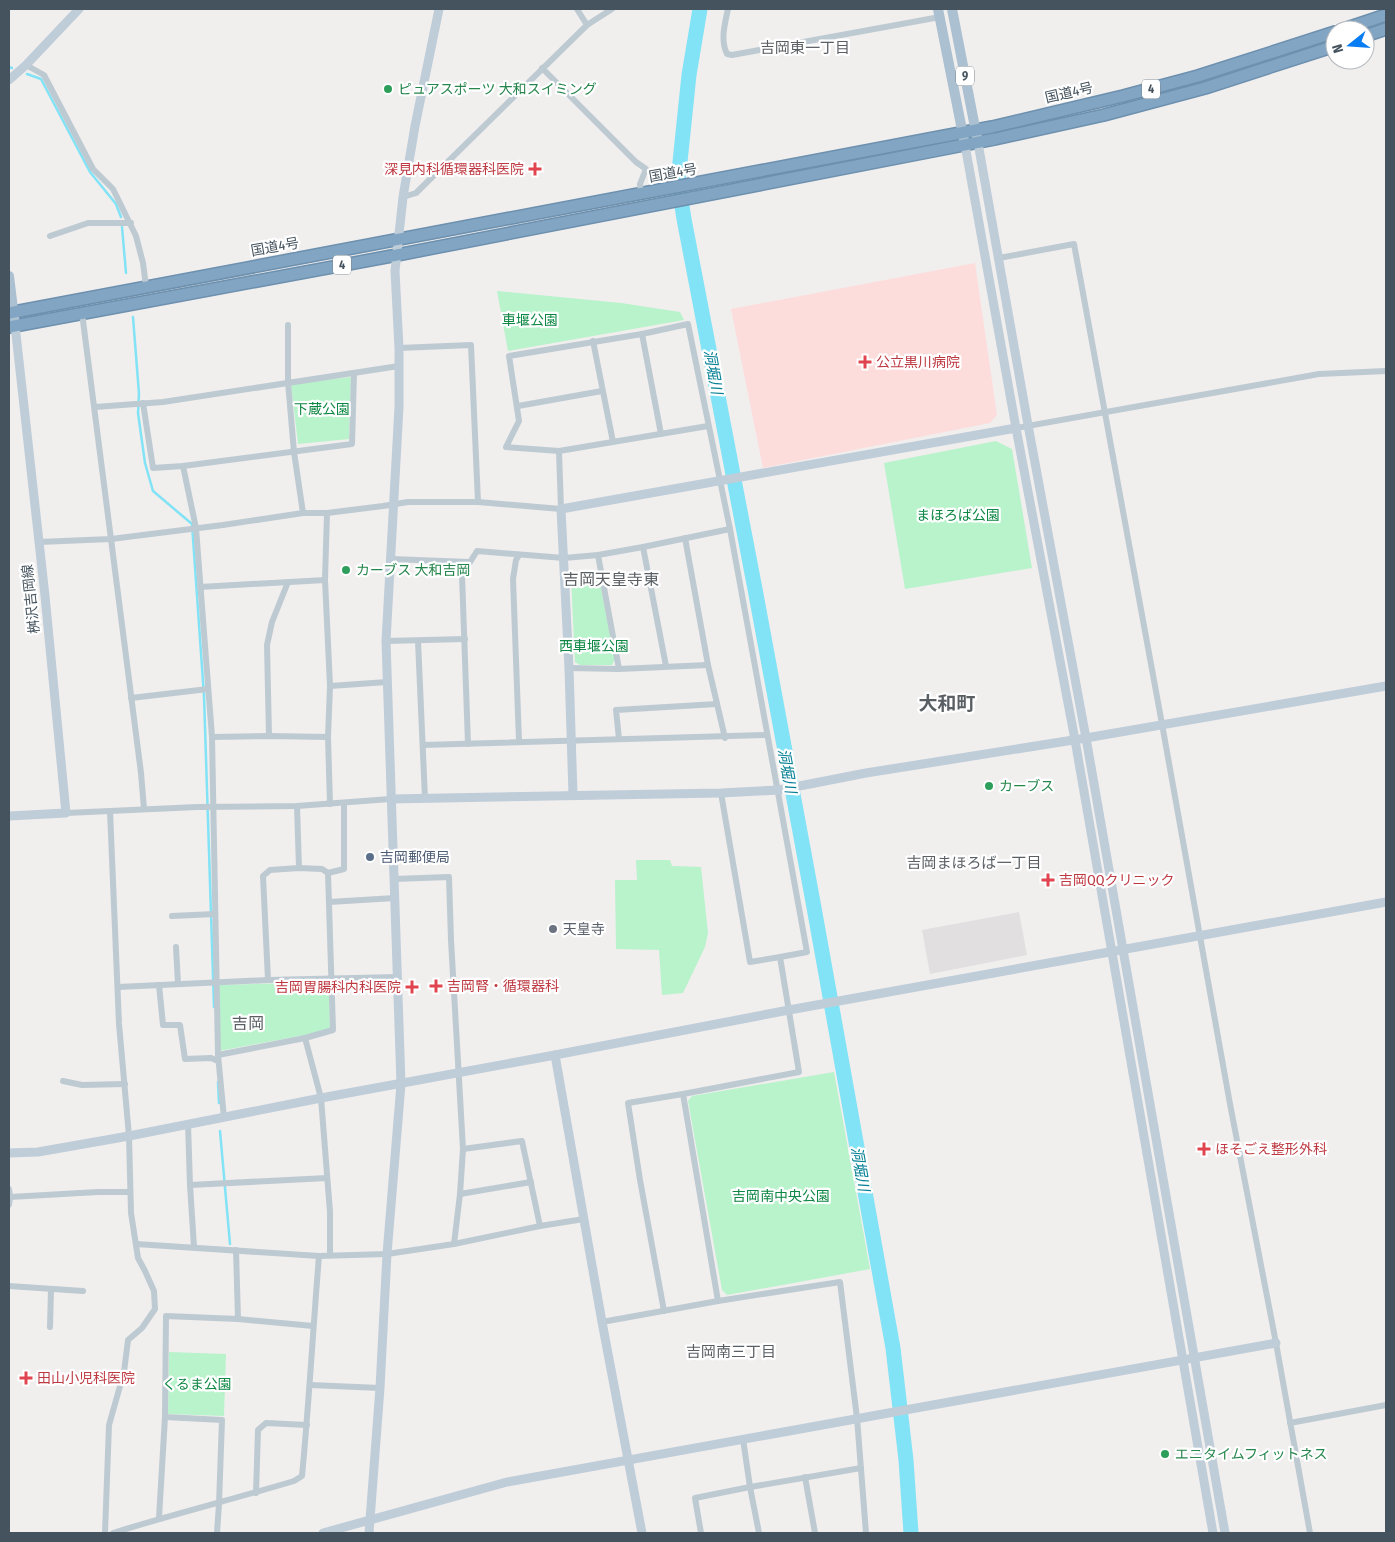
<svg xmlns="http://www.w3.org/2000/svg" width="1395" height="1542" viewBox="0 0 1395 1542" font-family="'Fira Sans Condensed','Noto Sans JP',sans-serif">
<style>
.education{fill:#e2dfe0}
.medical{fill:#fddddc}
.green{fill:#b8f3cb}
.lines{fill:none;stroke-linecap:round;stroke-linejoin:round}
.stream{stroke:#81e3f5;stroke-width:2.5}
.river{stroke:#81e3f5;stroke-width:15}
.highway-casing{stroke:#6c90ae;stroke-width:14}
.street{stroke:#bdcad2;stroke-width:6}
.secondary{stroke:#bfcdd9;stroke-width:9}
.primary{stroke:#abc0d0;stroke-width:10}
.highway{stroke:#81a5c2;stroke-width:11}
.leisure-dot{fill:#2e9e5b;stroke:#fff;stroke-width:2}
.health-dot{fill:#e0444e;stroke:#fff;stroke-width:2}
.service-dot{fill:#5c6f8a;stroke:#fff;stroke-width:2}
.worship-dot{fill:#6b7280;stroke:#fff;stroke-width:2}
.labels{text-anchor:middle;dominant-baseline:central;stroke-width:4.5;stroke-linejoin:round;paint-order:stroke}
.shield{fill:#fff;stroke:#7d878e;stroke-width:1}
.shield-label{font-size:12px;font-weight:bold;fill:#45535e}
.leisure-label{font-size:14px;fill:#27864d;stroke:#fff;text-anchor:start}
.street-label{font-size:14px;fill:#45535e;stroke:#fff}
.health-label{font-size:14px;fill:#be3a42;stroke:#fff;text-anchor:start}
.park-label{font-size:14px;fill:#0d8743;stroke:#fff}
.service-label{font-size:14px;fill:#4e5e75;stroke:#fff;text-anchor:start}
.worship-label{font-size:14px;fill:#5b616d;stroke:#fff;text-anchor:start}
.neighbourhood-label{font-size:15px;fill:#5a5f64;stroke:#fff}
.water-label{font-size:15px;font-style:italic;fill:#037f94;stroke:#fff}
.quarter-label{font-size:16px;fill:#5a5f64;stroke:#fff}
.district-label{font-size:19px;font-weight:bold;fill:#5a5f64;stroke:#fff}
</style>
<rect width="100%" height="100%" fill="#f1eeee"/>
<!-- education -->
<polygon class="education" points="1019,912 1027,955 930,974 922,930"/>
<!-- medical -->
<polygon class="medical" points="975,263 997,415 990,423 763,468 731,309"/>
<!-- green -->
<g class="green">
<polygon points="497,291 621,303 680,312 684,320 508,351"/>
<polygon points="351,377 349,439 298,444 291,384"/>
<polygon points="996,441 1012,449 1032,568 905,589 884,463"/>
<polygon points="598,573 615,659 612,665 580,665 575,662 571,578"/>
<polygon points="636,860 670,860 672,866 701,867 708,933 705,947 683,993 662,995 659,950 616,949 615,880 637,880"/>
<polygon points="325,982 329,986 330,1029 305,1035 219,1051 217,985"/>
<polygon points="834,1072 870,1269 727,1295 722,1290 688,1101 692,1096"/>
<polygon points="169,1352 226,1354 224,1416 168,1414"/>
</g>
<g class="lines">
<!-- stream -->
<g class="stream">
<polyline points="9,67 12,68"/>
<polyline points="27,74 41,79 90,172 116,204 121,217"/>
<polyline points="122,227 126,273"/>
<polyline points="133,317 139,394 138,413 145,463 153,491 192,524 204,696 214,1007"/>
<polyline points="218,1082 219,1103"/>
<polyline points="220,1131 230,1244"/>
</g>
<!-- river -->
<polyline class="river" points="700,9 689,75 678,181 684,219 755,589 813,902 893,1348 906,1460 911,1533"/>
<!-- highway casing -->
<g class="highway-casing">
<g id="highway">
<polyline points="1341,30 1386,15"/>
<polyline points="1365,36 1386,29"/>
<polyline points="9,313 992,127 1123,96 1198,76 1335,32"/>
<polyline points="9,327 397,255 995,139 1104,115 1205,88 1335,46"/>
</g>
</g>
<!-- street -->
<g class="street">
<polyline points="577,9 587,25"/>
<path d="M728,9C725,23 720,40 727,54L732,55L940,17"/>
<polyline points="26,65 44,75 93,169 113,189 136,236 143,263 146,286"/>
<polyline points="542,68 636,162 646,169 640,184 641,194"/>
<polyline points="403,197 416,193 587,25 612,9"/>
<polyline points="50,236 88,223 131,223"/>
<polyline points="999,258 1074,244 1162,724 1230,1104 1276,1343 1310,1533"/>
<polyline points="82,313 141,773 144,809"/>
<polyline points="288,325 288,382 294,452 303,513"/>
<polyline points="642,334 661,434"/>
<polyline points="593,341 613,442"/>
<polyline points="399,348 471,345 478,502"/>
<polyline points="143,403 153,468 183,466 352,444 354,373"/>
<polyline points="518,406 602,391"/>
<polyline points="95,407 163,402 399,366"/>
<polyline points="708,426 559,451 506,447 519,421 509,356 642,334 688,324 730,529 807,952 780,957"/>
<polyline points="1016,428 1319,374 1386,371"/>
<polyline points="183,466 196,528 212,737 218,1055 224,1118"/>
<polyline points="327,513 325,580 330,686 328,737 330,804"/>
<polyline points="685,538 708,665 725,738"/>
<polyline points="39,542 111,539 223,525 303,513 327,513 383,506 408,502 478,502 561,509 559,451"/>
<polyline points="643,547 666,666"/>
<polyline points="519,555 516,560 513,579 519,741"/>
<polyline points="598,555 619,669"/>
<polyline points="391,559 469,562"/>
<polyline points="200,587 325,580"/>
<polyline points="386,641 465,639"/>
<polyline points="418,641 425,799"/>
<polyline points="569,668 619,669 708,665"/>
<polyline points="330,686 387,682"/>
<polyline points="131,698 208,689"/>
<polyline points="269,736 267,645 272,622 288,582"/>
<polyline points="212,737 269,736 328,737"/>
<polyline points="619,739 616,710 717,704"/>
<polyline points="468,744 462,575 477,551 564,558 598,555 643,547 730,529"/>
<polyline points="423,745 767,735"/>
<polyline points="297,806 299,868"/>
<polyline points="66,813 197,807 297,806 390,799"/>
<polyline points="328,873 344,869 344,803"/>
<polyline points="394,879 449,877 451,940 463,1149 460,1194 454,1244"/>
<polyline points="329,902 395,898"/>
<polyline points="172,916 215,914"/>
<polyline points="176,947 178,984"/>
<polyline points="159,985 163,1025 180,1025 185,1059 211,1058 218,1061"/>
<polyline points="118,987 268,980 397,977"/>
<polyline points="305,1038 321,1098 330,1212 330,1255"/>
<polyline points="218,1055 305,1038 333,1030 328,873 322,869 299,868 270,870 263,876 268,980"/>
<polyline points="63,1081 82,1085 125,1084"/>
<polyline points="683,1094 718,1301"/>
<polyline points="188,1124 190,1185 194,1247"/>
<polyline points="463,1149 522,1141 540,1226"/>
<polyline points="190,1185 327,1178"/>
<polyline points="9,1189 10,1197 9,1205"/>
<polyline points="460,1194 531,1182"/>
<polyline points="10,1197 98,1192 130,1192"/>
<polyline points="136,1244 319,1256 387,1254 454,1244 540,1226 584,1219"/>
<polyline points="236,1250 238,1319"/>
<polyline points="9,1286 83,1291"/>
<polyline points="664,1311 640,1180 628,1103 683,1094 799,1072 780,957 750,962 721,793"/>
<polyline points="602,1322 718,1301 840,1282 857,1418 866,1533"/>
<polyline points="50,1327 51,1289"/>
<polyline points="310,1385 380,1388"/>
<polyline points="1290,1423 1386,1405"/>
<polyline points="743,1439 750,1487 759,1533"/>
<polyline points="805,1477 815,1533"/>
<polyline points="256,1493 258,1430 266,1423 307,1425"/>
<polyline points="159,1518 165,1417"/>
<polyline points="105,1533 109,1425 124,1372 128,1340 142,1328 155,1309 154,1291 145,1271 138,1258 131,1213 129,1136 119,1024 110,811"/>
<path d="M113,1533C173,1514 234,1499 294,1481L302,1476C309,1403 313,1329 319,1256"/>
<polyline points="217,1533 219,1504 222,1420 165,1417 166,1316 238,1319 313,1326"/>
<polyline points="701,1533 695,1498 750,1487 861,1468"/>
</g>
<!-- secondary -->
<g class="secondary">
<polyline points="9,80 26,65 79,9"/>
<polyline points="978,143 1028,425 1086,738 1225,1533"/>
<polyline points="965,145 1016,428 1075,740 1213,1533"/>
<polyline points="573,795 569,668 561,509 1016,428"/>
<polyline points="390,799 721,793 779,790 866,773 1086,738 1386,686"/>
<polyline points="9,816 66,813 45,596 15,325"/>
<polyline points="555,1055 602,1322 642,1533"/>
<polyline points="9,1153 38,1152 129,1136 321,1098 555,1055 789,1010 1386,902"/>
<polyline points="323,1533 507,1482 1276,1343"/>
<polyline points="369,1533 380,1388 387,1254 401,1084 386,641 399,407 399,348 395,271 403,197 415,126 439,9"/>
</g>
<!-- primary -->
<g class="primary">
<polyline points="938,9 965,145"/>
<polyline points="952,9 978,143"/>
<polyline points="9,276 15,325"/>
</g>
<!-- highway -->
<use href="#highway" class="highway"/>
</g>
<!-- markers -->
<g class="leisure-dot">
<circle cx="388" cy="89" r="5"/>
<circle cx="346" cy="570" r="5"/>
<circle cx="989" cy="786" r="5"/>
<circle cx="1165" cy="1454" r="5"/>
</g>
<g class="health-dot">
<path d="M532.5 161.5h5v5h5v5h-5v5h-5v-5h-5v-5h5z"/>
<path d="M862.5 354.5h5v5h5v5h-5v5h-5v-5h-5v-5h5z"/>
<path d="M1045.5 872.5h5v5h5v5h-5v5h-5v-5h-5v-5h5z"/>
<path d="M433.5 978.5h5v5h5v5h-5v5h-5v-5h-5v-5h5z"/>
<path d="M409.5 979.5h5v5h5v5h-5v5h-5v-5h-5v-5h5z"/>
<path d="M1201.5 1141.5h5v5h5v5h-5v5h-5v-5h-5v-5h5z"/>
<path d="M23.5 1370.5h5v5h5v5h-5v5h-5v-5h-5v-5h5z"/>
</g>
<circle class="service-dot" cx="370" cy="857" r="5"/>
<circle class="worship-dot" cx="553" cy="929" r="5"/>
<g class="labels">
<!-- shield labels -->
<g class="shield">
<rect x="956" y="66.5" width="18" height="19" rx="4"/>
<rect x="1142" y="79.5" width="18" height="19" rx="4"/>
<rect x="333" y="255.5" width="18" height="19" rx="4"/>
</g>
<g class="shield-label">
<text x="965" y="76">9</text>
<text x="1151" y="89">4</text>
<text x="342" y="265">4</text>
</g>
<!-- leisure labels -->
<g class="leisure-label">
<text x="398" y="89">ピュアスポーツ 大和スイミング</text>
<text x="356" y="570">カーブス 大和吉岡</text>
<text x="999" y="786">カーブス</text>
<text x="1175" y="1454">エニタイムフィットネス</text>
</g>
<!-- street labels -->
<g class="street-label">
<text transform="translate(1069 93) rotate(-13)">国道4号</text>
<text transform="translate(673 173) rotate(-10)">国道4号</text>
<text transform="translate(275 247) rotate(-10)">国道4号</text>
<text transform="translate(31 599) rotate(-96)">桝沢吉岡線</text>
</g>
<!-- health labels -->
<g class="health-label">
<text x="524" y="169" text-anchor="end">深見内科循環器科医院</text>
<text x="876" y="362">公立黒川病院</text>
<text x="1059" y="880">吉岡QQクリニック</text>
<text x="447" y="986">吉岡腎・循環器科</text>
<text x="401" y="987" text-anchor="end">吉岡胃腸科内科医院</text>
<text x="1215" y="1149">ほそごえ整形外科</text>
<text x="37" y="1378">田山小児科医院</text>
</g>
<!-- park labels -->
<g class="park-label">
<text x="530" y="320">車堰公園</text>
<text x="322" y="409">下蔵公園</text>
<text x="958" y="515">まほろば公園</text>
<text x="594" y="646">西車堰公園</text>
<text x="781" y="1196">吉岡南中央公園</text>
<text x="197" y="1384">くるま公園</text>
</g>
<!-- service labels -->
<g class="service-label">
<text x="380" y="857">吉岡郵便局</text>
</g>
<!-- worship labels -->
<g class="worship-label">
<text x="563" y="929">天皇寺</text>
</g>
<!-- neighbourhood labels -->
<g class="neighbourhood-label">
<text x="805" y="48">吉岡東一丁目</text>
<text x="974" y="863">吉岡まほろば一丁目</text>
<text x="731" y="1352">吉岡南三丁目</text>
</g>
<!-- water labels -->
<g class="water-label">
<text transform="translate(713 372) rotate(80)">洞堀川</text>
<text transform="translate(787 771) rotate(80)">洞堀川</text>
<text transform="translate(860 1169) rotate(80)">洞堀川</text>
</g>
<!-- quarter labels -->
<g class="quarter-label">
<text x="611" y="579">吉岡天皇寺東</text>
<text x="248" y="1023">吉岡</text>
</g>
<!-- district labels -->
<g class="district-label">
<text x="947" y="703">大和町</text>
</g>
</g>
<!-- border -->
<rect width="1395" height="1542" fill="none" stroke="#45535e" stroke-width="20"/>
<!-- north arrow -->
<g transform="translate(1350 45) rotate(253)"><circle r="24" fill="#ffffff" stroke="#b5babf"/>
<path d="M0-4L9 19L0 12L-9 19Z" fill="#077cf3"/>
<text y="-8" font-size="14" font-weight="bold" text-anchor="middle" fill="#45535e">N</text>
</g>
</svg>
